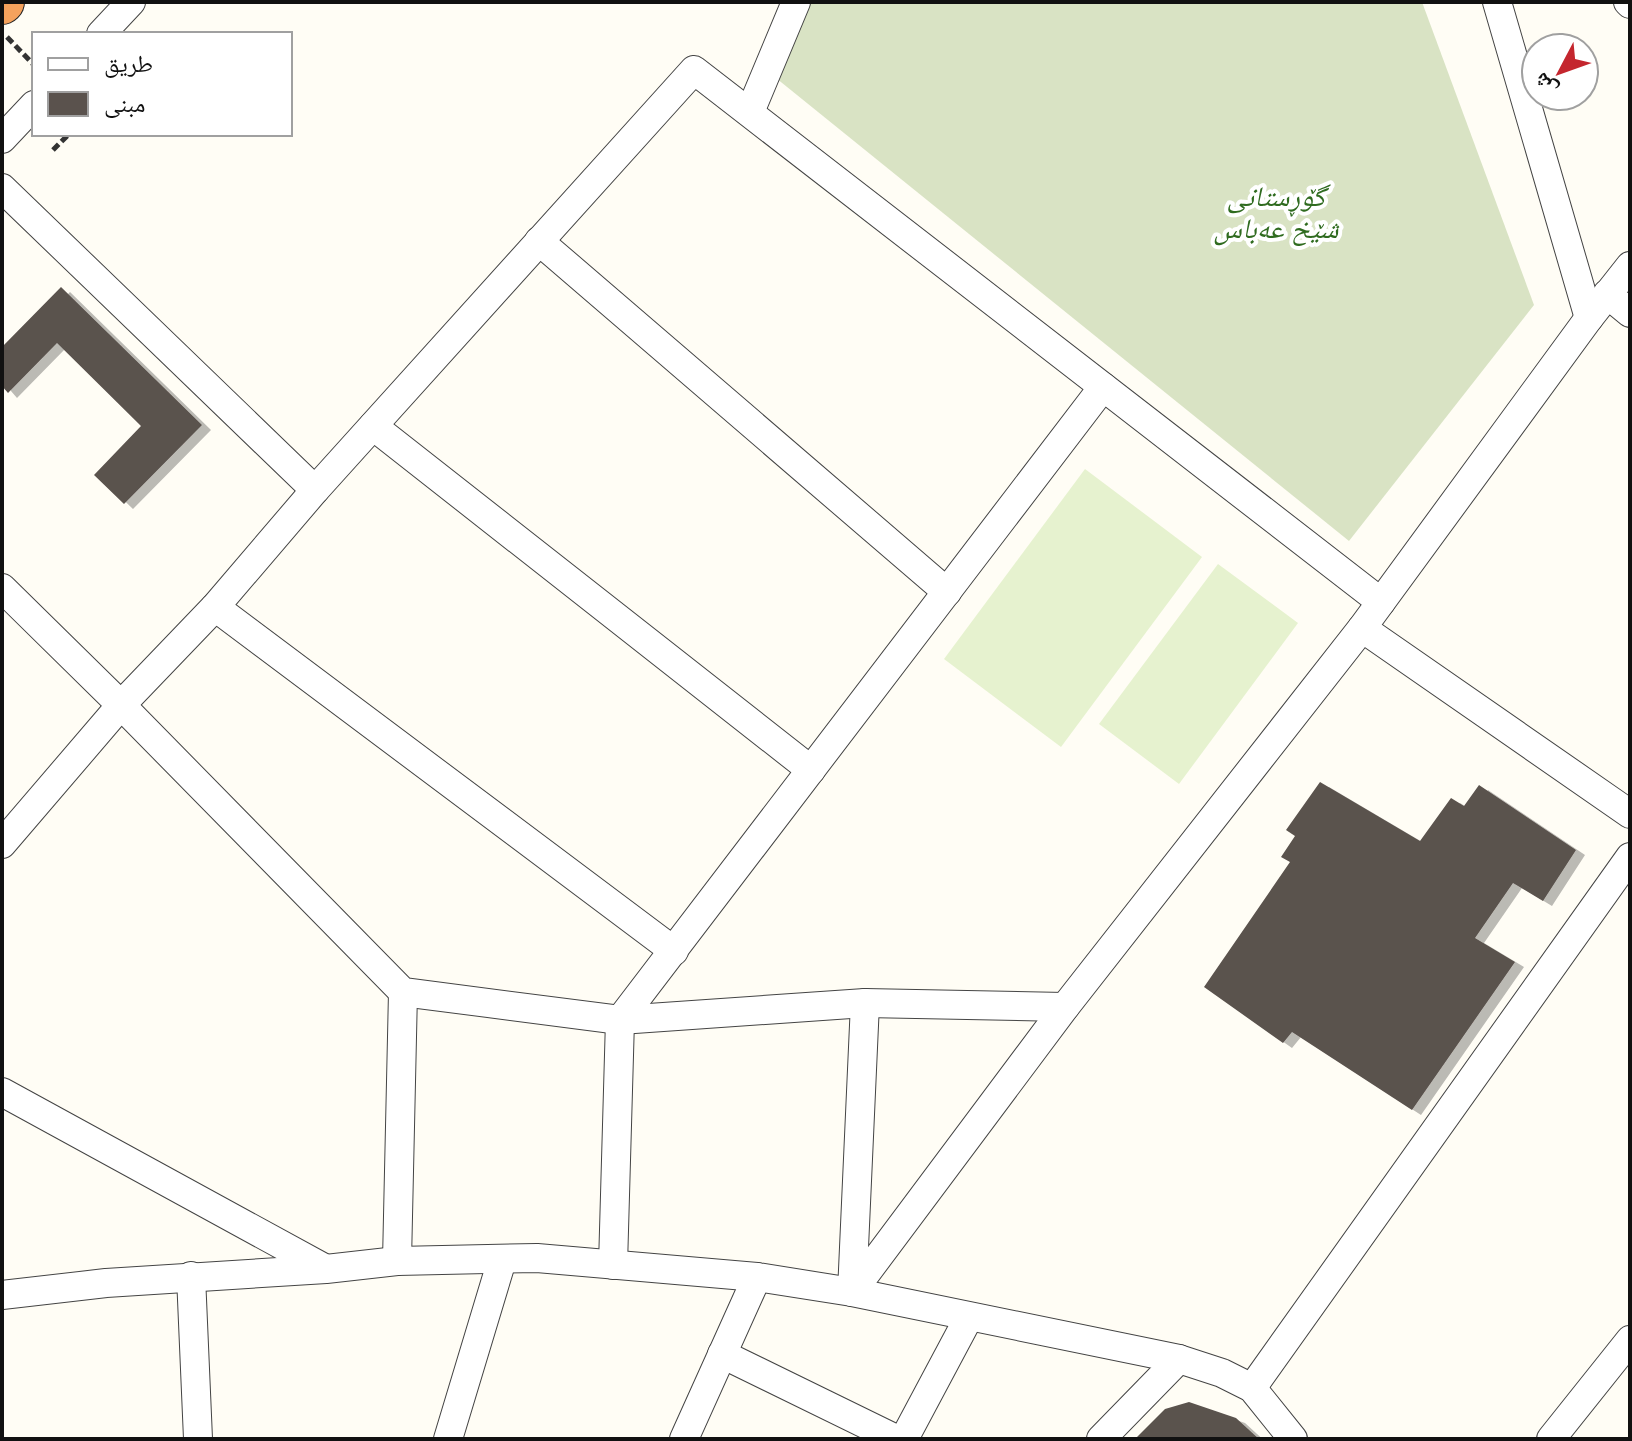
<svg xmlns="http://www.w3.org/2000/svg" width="1632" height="1441" viewBox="0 0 1632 1441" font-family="'Libre Baskerville','Noto Naskh Arabic',serif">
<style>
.cemetery{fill:#d9e3c4}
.pitch{fill:#e6f2cf}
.building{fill:#5a524d;filter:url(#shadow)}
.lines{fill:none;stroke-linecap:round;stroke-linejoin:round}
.minor-casing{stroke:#444;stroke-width:30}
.highway-casing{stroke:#222;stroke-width:44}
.path{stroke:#333;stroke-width:5;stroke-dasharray:8 4;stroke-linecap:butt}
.minor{stroke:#fff;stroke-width:28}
.highway{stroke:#f5a25d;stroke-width:42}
.labels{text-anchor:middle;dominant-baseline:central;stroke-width:8;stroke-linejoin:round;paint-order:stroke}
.park-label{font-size:28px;font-style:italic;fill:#2f6b1f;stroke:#fff}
</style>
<defs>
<filter id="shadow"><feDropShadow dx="9" dy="5" stdDeviation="0" flood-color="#0004"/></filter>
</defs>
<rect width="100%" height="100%" fill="#fffdf5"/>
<!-- cemetery -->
<polygon class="cemetery" points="805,2 1422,2 1534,305 1349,541 771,74"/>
<!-- pitch -->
<g class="pitch">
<polygon points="1085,469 1202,557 1061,747 944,659"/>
<polygon points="1218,564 1298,623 1179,784 1099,724"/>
</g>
<!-- building -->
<g class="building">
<polygon points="61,287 202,425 124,504 94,475 141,426 57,343 8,393 2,386 2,347"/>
<polygon points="1320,782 1420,841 1451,798 1464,806 1479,785 1576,850 1543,901 1513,883 1475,938 1515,962 1412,1110 1292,1032 1283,1043 1204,987 1290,862 1281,857 1295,836 1286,830"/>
<polygon points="1189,1402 1236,1418 1259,1439 1135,1439 1165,1409"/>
</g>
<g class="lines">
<!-- minor casing -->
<g class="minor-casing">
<g id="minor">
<polyline points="1497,2 1589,318"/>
<polyline points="1628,2 1630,4"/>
<polyline points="101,34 131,2"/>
<polyline points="750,112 796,2"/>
<polyline points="2,139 34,105"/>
<polyline points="2,188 315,490"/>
<polyline points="539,241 947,592"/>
<polyline points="1607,294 1630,313"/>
<polyline points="373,426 811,770"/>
<polyline points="2,588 121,705 403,992 620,1020 865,1003 1065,1007"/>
<polyline points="215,607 674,951"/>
<polyline points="1362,628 1630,814"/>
<polyline points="2,844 121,705 215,607 315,490 694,70 1381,602"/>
<polyline points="2,1092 324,1268"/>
<polyline points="397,1261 403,992"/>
<polyline points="613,1265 620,1020 1103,387"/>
<polyline points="191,1276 198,1439"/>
<polyline points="852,1292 1065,1007 1362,628 1589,318 1630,266"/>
<polyline points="852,1292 865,1003"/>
<polyline points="2,1295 106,1283 326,1269 397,1261 537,1258 757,1277 852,1292 1179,1359 1222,1373 1252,1388 1293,1439"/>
<polyline points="722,1354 896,1439"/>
<polyline points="1252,1388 1630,857"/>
<polyline points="448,1439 502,1260"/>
<polyline points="684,1439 757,1277"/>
<polyline points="904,1439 969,1317"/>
<polyline points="1101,1439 1179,1359"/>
<polyline points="1551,1439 1630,1340"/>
</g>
</g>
<!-- highway casing -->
<g class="highway-casing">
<polyline id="highway" points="2,3 3,2"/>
</g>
<!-- path -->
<g class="path">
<polyline points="7,37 34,65"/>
<polyline points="53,150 69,134"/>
</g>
<!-- minor -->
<use href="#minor" class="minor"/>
<!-- highway -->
<use href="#highway" class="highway"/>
</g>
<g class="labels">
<!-- park labels -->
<g class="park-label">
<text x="1276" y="196">گۆڕستانی<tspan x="1276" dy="32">شێخ عەباس</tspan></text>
</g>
</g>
<!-- border -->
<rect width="1632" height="1441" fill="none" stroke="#111111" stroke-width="8"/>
<!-- legend -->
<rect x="32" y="32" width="260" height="104" fill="#ffffff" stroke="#a0a0a0" stroke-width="2"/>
<rect x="48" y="58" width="40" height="12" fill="#ffffff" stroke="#a0a0a0" stroke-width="2"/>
<text x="104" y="72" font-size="24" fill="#111111">طريق</text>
<rect x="48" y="92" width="40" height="24" fill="#5a524d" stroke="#a0a0a0" stroke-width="2"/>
<text x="104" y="112" font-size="24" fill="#111111">مبنى</text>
<!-- north arrow -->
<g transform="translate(1560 72) rotate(229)"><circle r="38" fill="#ffffff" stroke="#a0a0a0" stroke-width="2"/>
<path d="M0-6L14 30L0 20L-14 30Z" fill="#c4262e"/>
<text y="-12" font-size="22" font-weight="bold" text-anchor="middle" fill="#111111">ش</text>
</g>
</svg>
